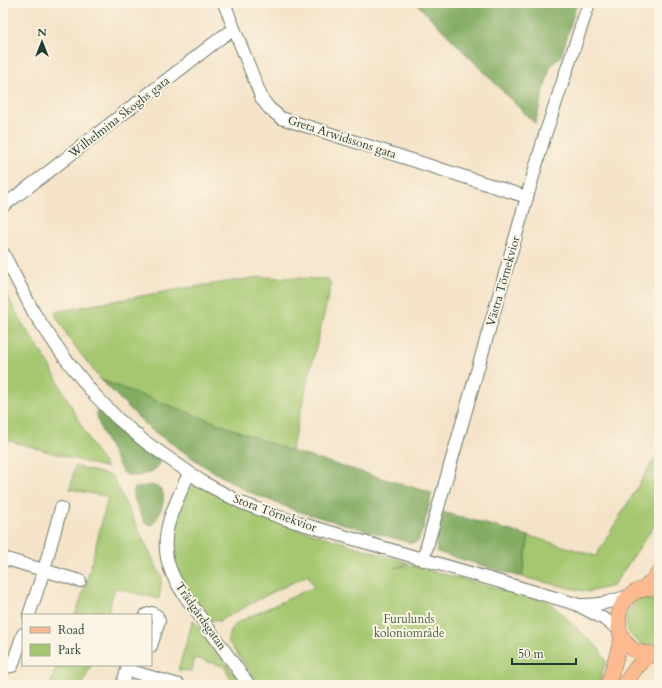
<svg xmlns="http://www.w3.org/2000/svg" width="662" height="688" viewBox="0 0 662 688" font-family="Cardo,serif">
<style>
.green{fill:#a4c770;stroke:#628252}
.forest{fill:#83ac62;stroke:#51744b}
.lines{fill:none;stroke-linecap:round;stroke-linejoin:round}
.minor-casing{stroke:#6a7768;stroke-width:14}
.major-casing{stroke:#6a7768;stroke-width:16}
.minor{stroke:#fff;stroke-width:12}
.major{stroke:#fcba8e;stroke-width:15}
.labels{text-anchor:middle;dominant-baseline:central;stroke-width:4;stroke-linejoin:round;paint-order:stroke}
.street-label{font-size:12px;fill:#1f3d34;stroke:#fcf5e5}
.park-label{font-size:12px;fill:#406043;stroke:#fcf5e5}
</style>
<rect width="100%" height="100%" fill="#fcf5e5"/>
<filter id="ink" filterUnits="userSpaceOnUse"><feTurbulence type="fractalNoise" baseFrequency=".025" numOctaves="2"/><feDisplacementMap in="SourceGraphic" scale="8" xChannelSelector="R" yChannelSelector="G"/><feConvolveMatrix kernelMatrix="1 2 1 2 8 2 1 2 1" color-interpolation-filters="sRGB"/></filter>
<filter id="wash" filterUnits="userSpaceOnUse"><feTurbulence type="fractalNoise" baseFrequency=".012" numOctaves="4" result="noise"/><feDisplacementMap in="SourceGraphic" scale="16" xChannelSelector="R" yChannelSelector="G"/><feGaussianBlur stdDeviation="0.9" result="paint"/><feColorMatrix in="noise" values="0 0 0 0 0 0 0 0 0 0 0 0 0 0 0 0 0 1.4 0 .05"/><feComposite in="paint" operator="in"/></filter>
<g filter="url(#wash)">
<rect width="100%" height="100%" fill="#f4e3c8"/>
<!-- green -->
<g class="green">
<polygon points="260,277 328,279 331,285 291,451 101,380 70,340 54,312 180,289"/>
<polygon points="3,288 22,323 47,361 94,449 107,468 3,439"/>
<polygon points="659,451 659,521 652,529 613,586 588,592 522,577 529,536 596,556"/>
<polygon points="75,466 112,476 162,578 159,599 115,588 107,615 75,615 87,581 108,497 70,489"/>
<path d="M193,486L201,487L293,527L409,563L395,568L409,565L549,602L599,649L606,661L598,685H260L229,643C228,633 232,629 238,622L314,587L308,575L269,594L219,621L208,619L174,572L171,548L174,522L187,490Z"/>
<path d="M649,596L659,597V645C622,651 613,605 649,596Z"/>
<path d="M193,620C210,641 226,664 243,685H236L223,666L195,658L192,671L178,670Z"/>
<polygon points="57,665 91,665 82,685 50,685"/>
</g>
<!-- forest -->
<g class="forest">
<polygon points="416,3 577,3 561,56 550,67 535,124"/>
<polygon points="101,380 291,451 432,493 424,526 418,541 411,543 294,510 247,491 204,466 149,428"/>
<path d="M100,409L143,447L161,461L158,467L151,472L138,476H130L122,472C116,456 95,426 97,411Z"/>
<path d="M151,485C153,486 158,487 160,488C169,496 158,519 152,525L145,523L133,497L134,489L140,487Z"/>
<polygon points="443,512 529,536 522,577 437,552 436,540"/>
</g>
</g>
<g filter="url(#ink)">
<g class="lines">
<!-- minor casing -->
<g class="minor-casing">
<g id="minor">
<polyline points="224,3 262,99 269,108 281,118 527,197"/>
<polyline points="3,206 47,173 223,36 234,30"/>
<polyline points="3,253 34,313 62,354 92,392 117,418 144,441 204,483 242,503 282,518 576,604 606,620 619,629"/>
<path d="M189,473C179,497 163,524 166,551C168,577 187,598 201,618C217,640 233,663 249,685"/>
<polyline points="3,558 80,581"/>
<polyline points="423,560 527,197 544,138 589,3"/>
<path d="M580,605C598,606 614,601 631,595"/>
<polyline points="29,615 44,570 61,508"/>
<polyline points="146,615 152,613 157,616 159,621 151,646"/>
<polyline points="3,667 12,666 23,634"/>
<polyline points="122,685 127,670 179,685"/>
</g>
</g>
<!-- major casing -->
<g class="major-casing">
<g id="major">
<polyline points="644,589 659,573"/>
<path d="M659,589C605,580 605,663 659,653"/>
<polyline points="608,685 622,637"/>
<polyline points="624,685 636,668 650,654"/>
</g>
</g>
<!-- minor -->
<use href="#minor" class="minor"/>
<!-- major -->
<use href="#major" class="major"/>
</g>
</g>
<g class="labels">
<!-- street labels -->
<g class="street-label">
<text transform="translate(119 117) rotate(-38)">Wilhelmina Skoghs gata</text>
<text transform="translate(342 137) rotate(18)">Greta Arwidssons gata</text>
<text transform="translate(503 281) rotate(-74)">Västra Törnekvior</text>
<text transform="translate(275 513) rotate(20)">Stora Törnekvior</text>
<text transform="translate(201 616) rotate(55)">Trädgårdsgatan</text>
</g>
<!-- park labels -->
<g class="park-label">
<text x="409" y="619">Furulunds<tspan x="409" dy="14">koloniområde</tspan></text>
</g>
</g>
<!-- margin -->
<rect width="662" height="688" fill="none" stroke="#fcf5e5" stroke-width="16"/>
<!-- legend -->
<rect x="22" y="614" width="130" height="52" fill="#fcf5e5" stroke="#a4ab9e"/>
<rect x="30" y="627" width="20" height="6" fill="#fcba8e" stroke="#a4ab9e"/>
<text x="58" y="634" font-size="12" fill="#1f3d34">Road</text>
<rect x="30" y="644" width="20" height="12" fill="#a4c770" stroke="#a4ab9e"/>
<text x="58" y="654" font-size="12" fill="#1f3d34">Park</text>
<!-- north arrow -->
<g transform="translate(42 42)" stroke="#fcf5e5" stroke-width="3" paint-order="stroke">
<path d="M0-3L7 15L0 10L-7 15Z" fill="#1f3d34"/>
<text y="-6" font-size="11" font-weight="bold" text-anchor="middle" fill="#1f3d34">N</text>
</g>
<!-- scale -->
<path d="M512 658v6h64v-6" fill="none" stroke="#1f3d34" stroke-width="2"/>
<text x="518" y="658" font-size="12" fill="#1f3d34" stroke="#fcf5e5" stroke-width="3" paint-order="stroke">50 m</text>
</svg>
